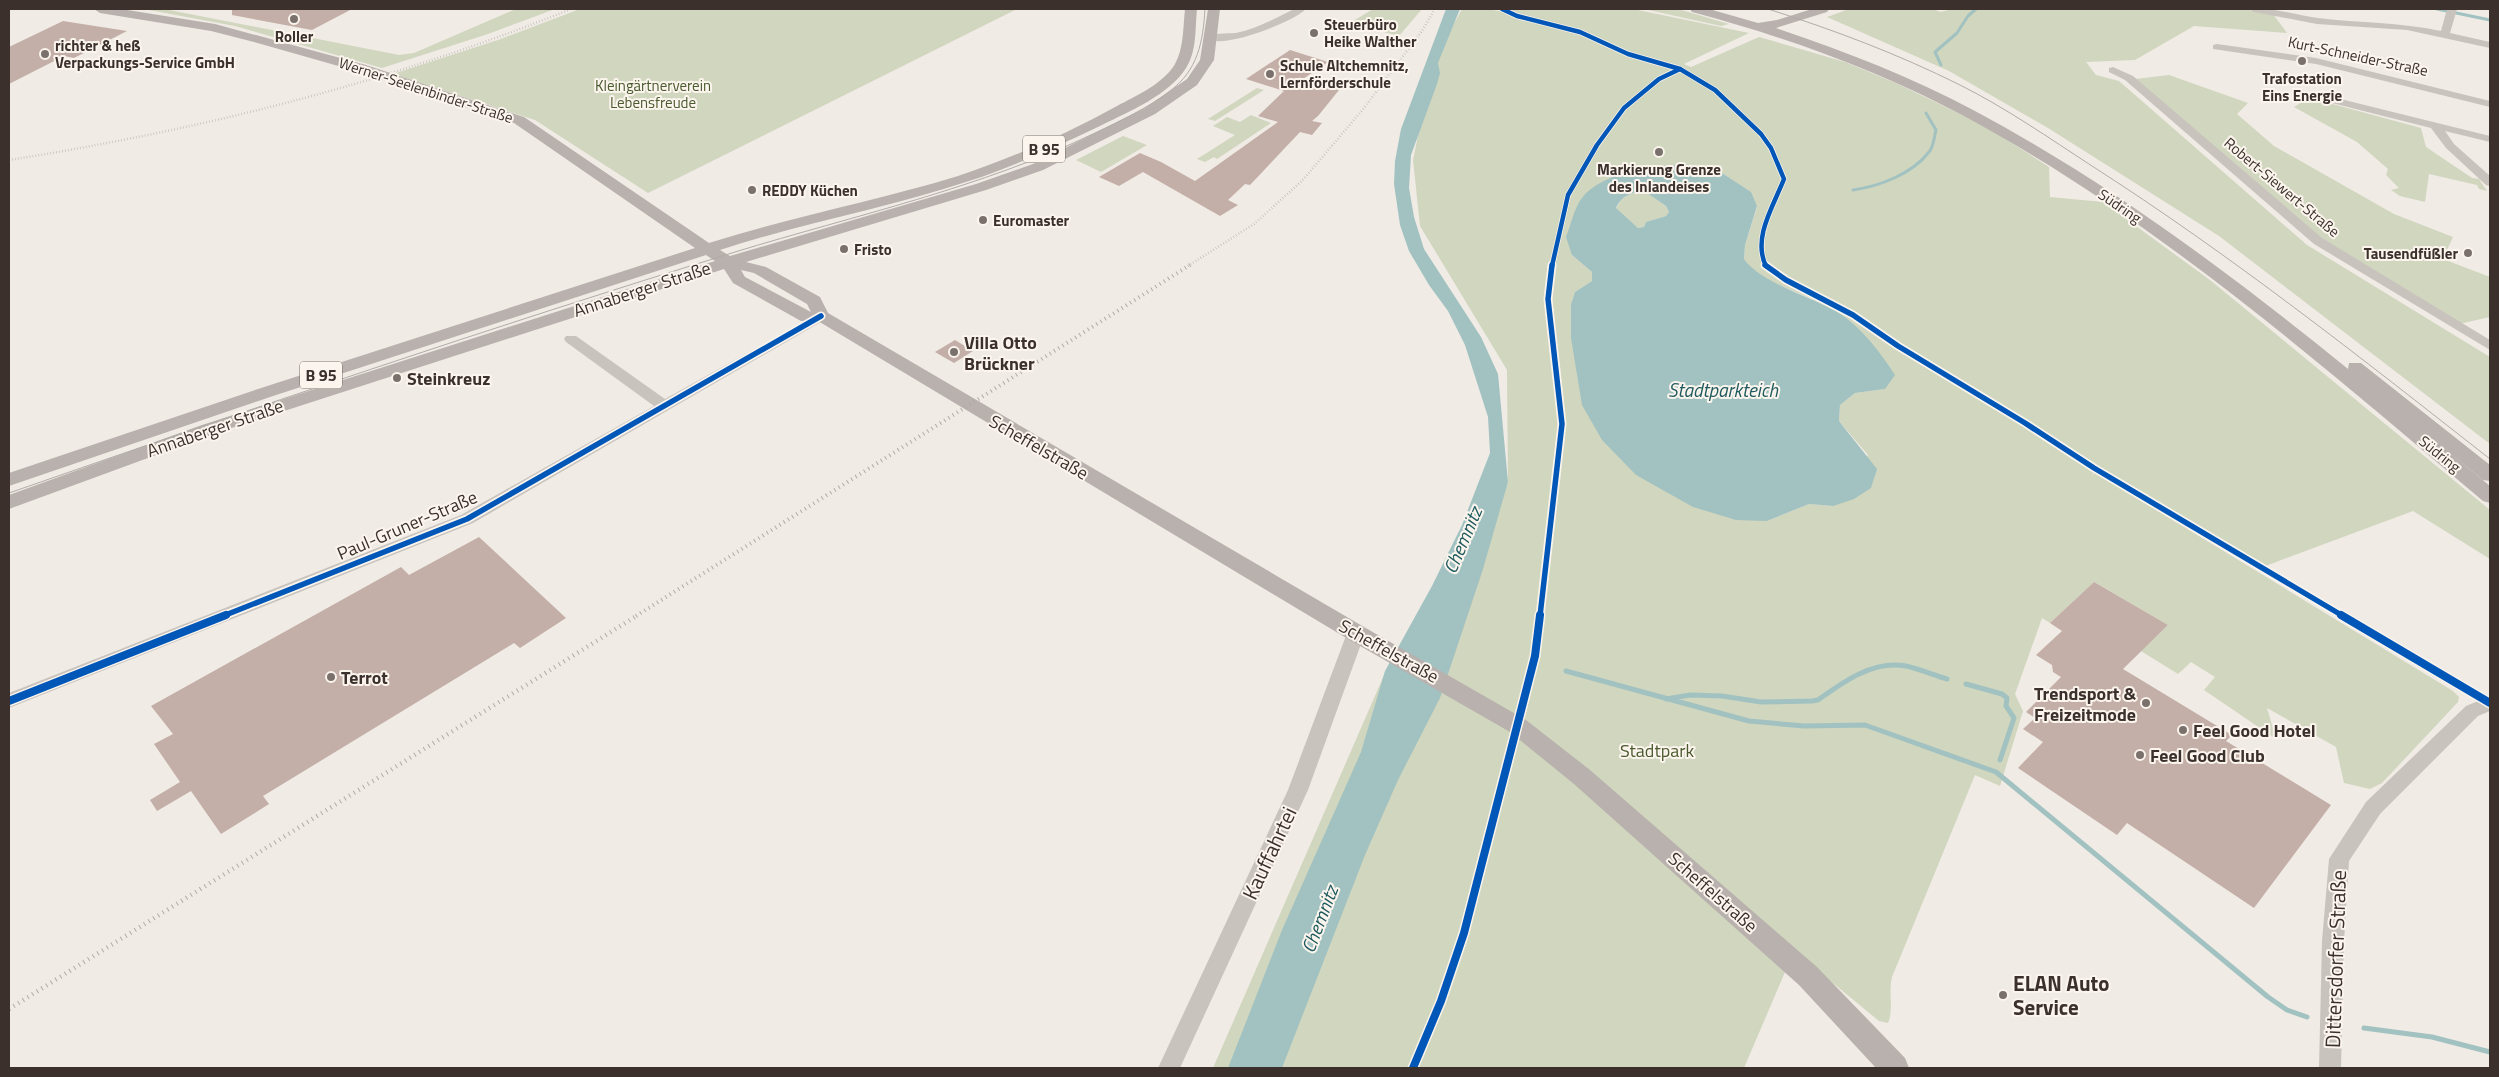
<svg xmlns="http://www.w3.org/2000/svg" width="2499" height="1077" viewBox="0 0 2499 1077" font-family="'Titillium Web',sans-serif">
<style>
.green{fill:#d1d6bf;fill-rule:evenodd}
.water{fill:#a1c2c1;fill-rule:evenodd}
.lines{fill:none;stroke-linecap:round;stroke-linejoin:round}
.stream-far1{stroke:#a1c2c1;stroke-width:3}
.stream{stroke:#a1c2c1;stroke-width:5}
.building{fill:#c3afa7}
.minor{fill:#c9c3be;fill-rule:evenodd}
.major{fill:#b8b1ad;fill-rule:evenodd}
.tram{stroke:#b1aca8;stroke-width:1}
.rail-far2{stroke:#b1aca8;stroke-width:2.5;stroke-dasharray:0.5 2.5;stroke-linecap:butt}
.rail-far1{stroke:#b1aca8;stroke-width:4;stroke-dasharray:1 4;stroke-linecap:butt}
.rail{stroke:#b1aca8;stroke-width:4.5;stroke-dasharray:1 4.5;stroke-linecap:butt}
.cycleway-far2-casing{stroke:#fbf5ee;stroke-width:6}
.cycleway-far1-casing{stroke:#fbf5ee;stroke-width:9}
.cycleway-casing{stroke:#fbf5ee;stroke-width:11}
.cycleway-far2{stroke:#0057b8;stroke-width:4.5}
.cycleway-far1{stroke:#0057b8;stroke-width:5.5}
.cycleway{stroke:#0057b8;stroke-width:8}
.poi-dot{fill:#7a716c;stroke:#fbf5ee;stroke-width:2}
.labels{text-anchor:middle;dominant-baseline:central;stroke-width:4;stroke-linejoin:round;paint-order:stroke}
.far-poi-label{font-size:15px;font-weight:bold;fill:#3b302b;stroke:#fbf5ee;text-anchor:start}
.far-street-label{font-size:15px;fill:#3b302b;stroke:#fbf5ee}
.far-park-label{font-size:15px;fill:#4a5a2e;stroke:#fbf5ee}
.shield{fill:#fbf5ee;stroke:#756b66;stroke-width:1}
.shield-label{font-size:16px;font-weight:bold;fill:#3b302b}
.street-label{font-size:18px;fill:#3b302b;stroke:#fbf5ee}
.poi-label{font-size:18px;font-weight:bold;fill:#3b302b;stroke:#fbf5ee;text-anchor:start}
.park-label{font-size:18px;fill:#4a5a2e;stroke:#fbf5ee}
.water-label{font-size:19px;font-style:italic;fill:#1f5a5e;stroke:#fbf5ee}
.near-street-label{font-size:21px;fill:#3b302b;stroke:#fbf5ee}
.near-poi-label{font-size:21px;font-weight:bold;fill:#3b302b;stroke:#fbf5ee;text-anchor:start}
</style>
<rect width="100%" height="100%" fill="#f0ebe5"/>
<!-- green -->
<g class="green">
<polygon points="164,9 399,55 414,53 516,9 555,9 488,34 382,68 235,26 149,10"/>
<polygon points="580,9 1017,9 648,193 535,120 393,74 498,40"/>
<polygon points="1373,9 1422,9 1399,36 1350,23"/>
<path d="M1462,9H1486L1512,13L1508,9H1633L1749,33L1684,64L1691,67L1759,37L1845,62L1898,84L1987,127L2049,167L2050,197L2103,202L2210,280L2490,510V559L2413,511L2260,568L2094,469L2092,477L2094,472L2453,691L2459,697L2458,702L2382,783L2370,789L2344,783L2336,747L2267,708L2276,739L2204,690L2215,677L2191,662L2178,674L2141,651L2168,625L2094,582L2050,623L2042,618L2015,694L2023,711L2000,786L1975,775L1892,977C1888,994 1894,1009 1888,1023L1879,1021L1794,951L1744,1068H1213L1388,666L1431,663L1508,483L1507,370L1420,226L1413,160L1433,62ZM1685,164L1722,173L1750,192L1757,207L1745,245L1744,259L1752,269L1765,279L1812,299L1885,389L1855,393L1840,405L1839,421L1868,455L1833,506L1809,504L1767,521L1571,338V304L1575,292L1592,281V272L1572,255L1602,182Z"/>
<polygon points="1644,9 1678,9 1729,24 1721,26"/>
<polygon points="1849,9 1932,9 1941,12 1952,9 2243,9 2273,14 2287,33 2194,26 2135,60 2086,62 2096,75 2119,81 2307,245 2490,357 2490,444 2219,236 2048,128 1949,71 1827,17"/>
<polygon points="2169,75 2248,103 2237,114 2274,146 2394,214 2453,237 2443,259 2490,277 2490,317 2459,324 2320,238 2135,79"/>
<polygon points="1257,88 1264,90 1215,121 1208,119"/>
<polygon points="2304,101 2325,102 2421,128 2426,147 2472,178 2479,179 2487,191 2479,189 2477,185 2429,174 2425,202 2400,196 2391,190 2399,188 2386,175 2388,169 2357,142 2294,107"/>
<polygon points="1251,115 1271,123 1217,159 1214,157 1205,162 1197,159 1235,135 1213,126 1227,117 1240,122"/>
<polygon points="1123,136 1147,145 1101,172 1076,160"/>
<path d="M1644,191L1666,206L1669,212L1666,216L1646,222L1644,227L1638,228L1616,209C1621,196 1632,192 1644,191Z"/>
</g>
<!-- water -->
<g class="water">
<polygon points="1446,9 1460,9 1438,63 1440,73 1437,84 1411,155 1409,188 1414,217 1424,249 1481,337 1498,374 1508,482 1483,569 1440,698 1398,780 1365,855 1282,1068 1228,1068 1282,930 1361,752 1385,671 1432,586 1462,525 1490,453 1488,417 1465,345 1448,311 1429,285 1409,251 1400,225 1394,184 1395,161 1401,129"/>
<path d="M1685,164L1722,173L1751,192L1757,206L1745,245L1744,259C1762,284 1811,296 1839,313C1862,328 1880,352 1895,375L1885,389L1855,393L1840,405L1839,421L1877,469L1871,488L1854,499L1833,506L1809,504L1767,521L1736,520L1693,507L1636,475L1602,440L1582,405L1571,338V304L1575,292L1592,281V272L1572,255L1566,237C1571,225 1574,208 1582,198C1601,172 1655,166 1685,164ZM1644,191L1666,206L1669,212L1666,216L1646,222L1644,227L1638,228L1616,208C1621,196 1632,192 1644,191Z"/>
</g>
<g class="lines">
<!-- stream-far1 -->
<g class="stream-far1">
<polyline points="2437,9 2490,20"/>
<polyline points="1941,65 1935,52 1957,33 1968,16 1976,9"/>
<path d="M1853,190C1880,186 1912,174 1929,152C1934,146 1934,137 1936,130L1926,113"/>
</g>
<!-- stream -->
<g class="stream">
<polyline points="1566,671 1749,721 1804,726 1865,725 1996,772 2268,997 2287,1010 2307,1017"/>
<polyline points="1966,684 2002,694 2007,698 2006,706 2014,718 2000,760"/>
<path d="M1666,699L1690,695L1722,696L1761,702L1812,701L1818,700C1843,682 1873,660 1906,666C1920,669 1933,675 1947,679"/>
<polyline points="2364,1028 2432,1037 2490,1052"/>
</g>
</g>
<!-- building -->
<g class="building">
<polygon points="232,9 352,9 312,30 232,15"/>
<polygon points="63,21 127,31 74,58 64,56 9,84 9,47"/>
<polygon points="1290,50 1328,62 1303,79 1339,90 1318,116 1312,121 1322,123 1312,135 1300,132 1250,185 1245,184 1228,200 1238,205 1220,216 1143,172 1119,186 1099,177 1140,153 1161,162 1195,181 1278,122 1258,116 1284,91 1246,79"/>
<polygon points="955,340 973,351 954,363 935,352"/>
<polygon points="479,537 566,618 520,648 514,643 263,796 269,804 221,834 191,791 157,811 150,800 180,782 154,744 173,734 151,706 401,567 409,575"/>
<polygon points="2094,582 2168,625 2123,669 2232,735 2226,741 2331,805 2254,908 2127,823 2117,835 2018,768 2043,742 2023,729 2035,718 2026,712 2061,677 2053,672 2052,665 2036,655 2062,631 2050,623"/>
</g>
<g class="lines">
<!-- minor -->
<g class="minor">
<path d="M1294,9H1306C1293,22 1221,51 1206,38C1212,32 1227,34 1236,33C1256,29 1276,18 1294,9Z"/>
<path d="M2249,9C2273,7 2295,15 2318,18C2360,23 2399,22 2441,31L2447,9H2457L2450,33L2490,42V48L2407,30L2317,24L2254,12Z"/>
<polygon points="2217,44 2316,58 2490,101 2490,107 2316,64 2213,49 2213,45"/>
<polygon points="2113,67 2133,76 2322,238 2490,340 2490,350 2314,244 2125,80 2109,72 2109,68"/>
<polygon points="2312,92 2490,136 2490,142 2445,131 2454,144 2490,176 2490,186 2486,185 2446,148 2431,128 2308,97 2307,95"/>
<polygon points="821,312 826,313 828,316 826,319 473,523 9,708 9,693 461,515 654,406 566,342 564,339 566,336 576,336 665,399"/>
<polygon points="1356,626 1362,628 1365,633 1308,790 1180,1068 1158,1068 1288,790 1347,633 1350,628"/>
<polygon points="2490,696 2490,711 2478,716 2380,814 2349,861 2344,941 2341,1068 2319,1068 2322,941 2329,859 2366,802 2466,706"/>
</g>
<!-- major -->
<g class="major">
<path d="M94,9H121L215,24L366,65L524,117L709,243C791,217 876,201 958,176C1012,158 1066,134 1117,106C1136,96 1163,84 1175,64C1184,48 1183,27 1185,9H1197C1195,29 1197,51 1186,68C1169,95 1130,111 1102,125C1058,146 1015,166 969,181C888,208 802,223 720,250L730,256L976,184L1033,164L1145,108L1187,79L1200,60L1208,9H1220L1214,60L1197,85L1155,114L1043,170L986,190L746,262L766,267L820,297L828,313L1364,627L1526,720L1590,770L1817,967L1905,1058L1909,1068H1876L1799,985L1574,784L1510,732L1348,639L818,321H801L733,283L724,269L216,433L9,509V495L202,425L715,261L706,255L270,397L9,486V473L258,389L695,248L514,123L356,71L254,42L211,31L100,13ZM741,270L754,273L807,304L811,312L745,277Z"/>
<path d="M1690,9H1709L1758,23L1777,20L1812,9H1829L1827,12L1776,28C1844,51 1912,77 1975,111C2109,183 2230,273 2348,369L2349,363H2361L2490,465V481L2483,480L2434,440L2490,486V503L2483,501C2318,362 2155,219 1964,116C1878,70 1786,37 1692,12Z"/>
</g>
<!-- tram -->
<g class="tram">
<path d="M1768,9C1834,30 1898,54 1960,85C2006,108 2049,138 2092,166C2231,255 2360,357 2490,459"/>
<path d="M9,493C250,409 492,327 735,252C856,215 981,188 1095,133C1120,121 1148,108 1170,91C1198,70 1203,42 1205,9"/>
</g>
<!-- rail-far2 -->
<g class="rail-far2">
<path d="M9,160C201,130 391,82 571,9"/>
<polyline points="1188,266 1254,224 1302,181 1364,108 1422,31 1435,9"/>
</g>
<!-- rail-far1 -->
<polyline class="rail-far1" points="636,616 1190,265"/>
<!-- rail -->
<polyline class="rail" points="9,1009 638,615"/>
<!-- cycleway-far2 casing -->
<g class="cycleway-far2-casing">
<g id="cycleway-far2">
<path d="M1502,9L1517,16L1580,32L1628,54L1680,69L1715,90L1761,134L1771,148L1784,179C1774,205 1752,238 1766,266"/>
<polyline points="1552,266 1568,195 1597,145 1624,108 1659,79 1680,69"/>
</g>
</g>
<!-- cycleway-far1 casing -->
<g class="cycleway-far1-casing">
<g id="cycleway-far1">
<polyline points="1765,265 1786,280 1853,315 1898,346 2025,423 2094,468 2343,616"/>
<polyline points="223,616 467,519 821,316"/>
<polyline points="1540,616 1562,424 1548,299 1552,265"/>
</g>
</g>
<!-- cycleway casing -->
<g class="cycleway-casing">
<g id="cycleway">
<polyline points="2341,615 2490,703"/>
<polyline points="9,701 226,615"/>
<polyline points="1413,1068 1441,1001 1464,933 1535,656 1540,615"/>
</g>
</g>
<!-- cycleway-far2 -->
<use href="#cycleway-far2" class="cycleway-far2"/>
<!-- cycleway-far1 -->
<use href="#cycleway-far1" class="cycleway-far1"/>
<!-- cycleway -->
<use href="#cycleway" class="cycleway"/>
</g>
<!-- markers -->
<g class="poi-dot">
<circle cx="294" cy="19" r="5"/>
<circle cx="1314" cy="33" r="5"/>
<circle cx="45" cy="54" r="5"/>
<circle cx="2302" cy="61" r="5"/>
<circle cx="1270" cy="74" r="5"/>
<circle cx="1659" cy="152" r="5"/>
<circle cx="752" cy="190" r="5"/>
<circle cx="983" cy="220" r="5"/>
<circle cx="844" cy="249" r="5"/>
<circle cx="2468" cy="253" r="5"/>
<circle cx="954" cy="352" r="5"/>
<circle cx="397" cy="378" r="5"/>
<circle cx="331" cy="677" r="5"/>
<circle cx="2146" cy="703" r="5"/>
<circle cx="2183" cy="730" r="5"/>
<circle cx="2140" cy="755" r="5"/>
<circle cx="2003" cy="995" r="5"/>
</g>
<g class="labels">
<!-- far-poi labels -->
<g class="far-poi-label">
<text x="1324" y="24">Steuerbüro<tspan x="1324" dy="17">Heike Walther</tspan></text>
<text x="294" y="36" text-anchor="middle">Roller</text>
<text x="55" y="45">richter &amp; heß<tspan x="55" dy="17">Verpackungs-Service GmbH</tspan></text>
<text x="1280" y="65">Schule Altchemnitz,<tspan x="1280" dy="17">Lernförderschule</tspan></text>
<text x="2302" y="78" text-anchor="middle">Trafostation<tspan x="2302" dy="17">Eins Energie</tspan></text>
<text x="1659" y="169" text-anchor="middle">Markierung Grenze<tspan x="1659" dy="17">des Inlandeises</tspan></text>
<text x="762" y="190">REDDY Küchen</text>
<text x="993" y="220">Euromaster</text>
<text x="854" y="249">Fristo</text>
<text x="2458" y="253" text-anchor="end">Tausendfüßler</text>
</g>
<!-- far-street labels -->
<g class="far-street-label">
<text transform="translate(2358 56) rotate(12)">Kurt-Schneider-Straße</text>
<text transform="translate(426 90) rotate(18)">Werner-Seelenbinder-Straße</text>
<text transform="translate(2282 187) rotate(40)">Robert-Siewert-Straße</text>
<text transform="translate(2120 206) rotate(34)">Südring</text>
<text transform="translate(2440 454) rotate(39)">Südring</text>
</g>
<!-- far-park labels -->
<g class="far-park-label">
<text x="653" y="85">Kleingärtnerverein<tspan x="653" dy="17">Lebensfreude</tspan></text>
</g>
<!-- shield labels -->
<g class="shield">
<rect x="1023" y="135.5" width="42" height="27" rx="4"/>
<rect x="300" y="361.5" width="42" height="27" rx="4"/>
</g>
<g class="shield-label">
<text x="1044" y="149">B 95</text>
<text x="321" y="375">B 95</text>
</g>
<!-- street labels -->
<g class="street-label">
<text transform="translate(642 289) rotate(-18)">Annaberger Straße</text>
<text transform="translate(215 428) rotate(-19)">Annaberger Straße</text>
<text transform="translate(1039 447) rotate(30)">Scheffelstraße</text>
<text transform="translate(407 525) rotate(-23)">Paul-Gruner-Straße</text>
<text transform="translate(1389 651) rotate(29)">Scheffelstraße</text>
<text transform="translate(1713 892) rotate(41)">Scheffelstraße</text>
</g>
<!-- poi labels -->
<g class="poi-label">
<text x="964" y="342">Villa Otto<tspan x="964" dy="21">Brückner</tspan></text>
<text x="407" y="378">Steinkreuz</text>
<text x="341" y="677">Terrot</text>
<text x="2136" y="693" text-anchor="end">Trendsport &amp;<tspan x="2136" dy="21">Freizeitmode</tspan></text>
<text x="2193" y="730">Feel Good Hotel</text>
<text x="2150" y="755">Feel Good Club</text>
</g>
<!-- park labels -->
<g class="park-label">
<text x="1657" y="750">Stadtpark</text>
</g>
<!-- water labels -->
<g class="water-label">
<text x="1723" y="389">Stadtparkteich</text>
<text transform="translate(1462 540) rotate(-67)">Chemnitz</text>
<text transform="translate(1319 919) rotate(-69)">Chemnitz</text>
</g>
<!-- near-street labels -->
<g class="near-street-label">
<text transform="translate(1269 853) rotate(-65)">Kauffahrtei</text>
<text transform="translate(2335 959) rotate(-88)">Dittersdorfer Straße</text>
</g>
<!-- near-poi labels -->
<g class="near-poi-label">
<text x="2013" y="983">ELAN Auto<tspan x="2013" dy="24">Service</tspan></text>
</g>
</g>
<!-- border -->
<rect width="2499" height="1077" fill="none" stroke="#3b302b" stroke-width="20"/>
</svg>
